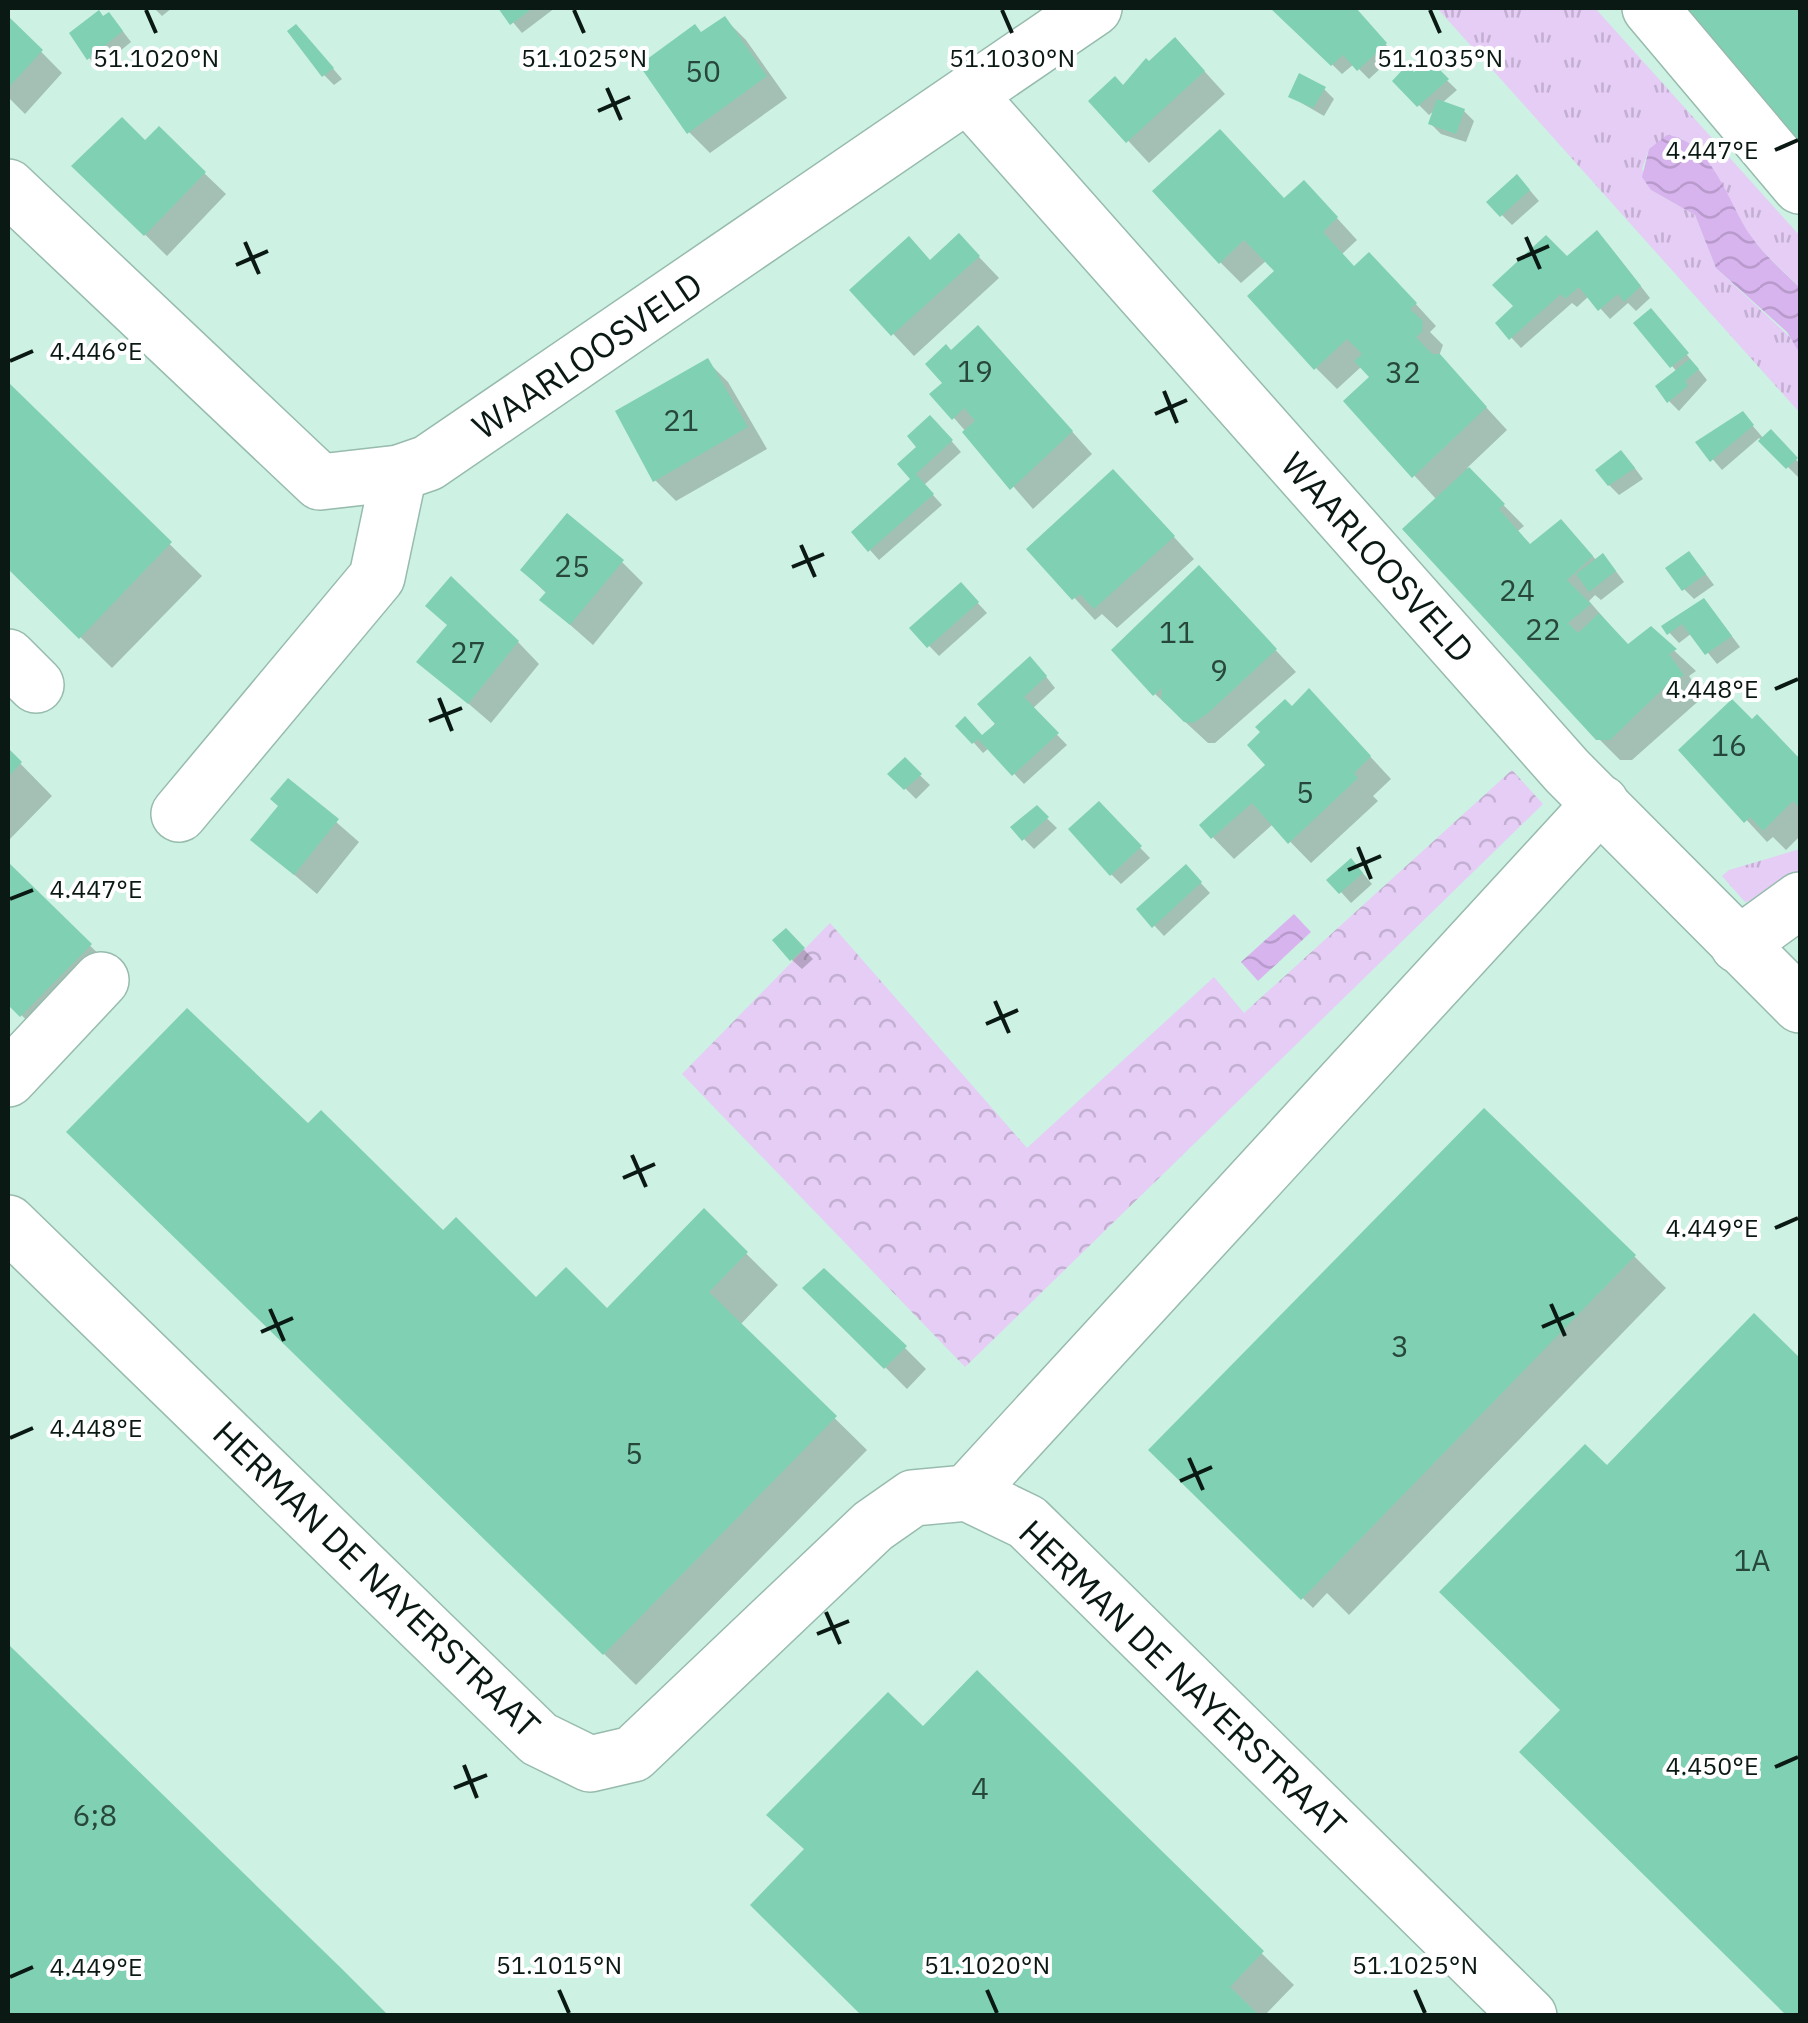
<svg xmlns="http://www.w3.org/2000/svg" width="1808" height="2023" viewBox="0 0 1808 2023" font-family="'IBM Plex Sans',sans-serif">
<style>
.grass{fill:url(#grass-tufts)}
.forest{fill:url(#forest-crowns)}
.water{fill:url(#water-waves)}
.shadow{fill:#0003}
.building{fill:#80d0b4}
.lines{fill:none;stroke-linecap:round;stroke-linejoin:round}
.minor-casing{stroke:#97bbad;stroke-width:58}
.minor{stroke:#fff;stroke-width:55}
.ticks{fill:none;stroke:#0b1914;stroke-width:4}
.labels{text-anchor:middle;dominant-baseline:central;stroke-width:8;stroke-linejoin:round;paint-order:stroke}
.number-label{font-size:30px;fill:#28473c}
.street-label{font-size:35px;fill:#0b1914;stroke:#fff}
.ticks-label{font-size:25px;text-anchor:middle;fill:#0b1914;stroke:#fff;stroke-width:8;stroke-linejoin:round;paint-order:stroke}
</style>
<defs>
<pattern id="grass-tufts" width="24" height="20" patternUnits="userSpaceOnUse" patternTransform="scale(2.5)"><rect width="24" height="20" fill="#e5cdf5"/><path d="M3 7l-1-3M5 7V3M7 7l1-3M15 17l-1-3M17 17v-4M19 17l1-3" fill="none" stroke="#c3afd1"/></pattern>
<pattern id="forest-crowns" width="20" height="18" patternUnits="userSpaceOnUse" patternTransform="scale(2.5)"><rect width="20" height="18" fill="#e5cdf5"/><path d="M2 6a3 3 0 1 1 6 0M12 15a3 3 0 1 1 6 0" fill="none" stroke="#c3afd1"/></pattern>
<pattern id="water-waves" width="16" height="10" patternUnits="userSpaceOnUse" patternTransform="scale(2.5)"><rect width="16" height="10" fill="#d8b4ef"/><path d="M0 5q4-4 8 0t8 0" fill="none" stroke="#b89acc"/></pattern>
</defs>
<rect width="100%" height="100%" fill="#cdf1e3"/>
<!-- grass -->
<g class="grass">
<path d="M1437,8H1595L1800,236V288C1784,271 1764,255 1750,235C1726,201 1716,166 1681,138L1649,149L1642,169L1651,190L1695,215L1716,268L1794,341L1800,354V413Z"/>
<polygon points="1800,849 1800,872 1752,900 1745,902 1722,876 1729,870"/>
</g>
<!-- forest -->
<polygon class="forest" points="1512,770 1543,804 965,1367 682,1074 830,923 1027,1148 1214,977 1244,1013"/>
<!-- water -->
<g class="water">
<path d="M1667,135C1713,141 1728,204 1751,236C1764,255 1784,272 1800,288V354L1787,332L1716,268L1695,215L1651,190L1642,177L1649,149Z"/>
<polygon points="1294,914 1311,932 1258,981 1241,962"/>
</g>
<!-- shadow -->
<g class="shadow">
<polygon points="154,8 172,8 162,16"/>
<polygon points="501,8 555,8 522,33"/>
<polygon points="1274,8 1354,8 1395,55 1369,79 1354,64 1342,74"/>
<polygon points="1677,8 1800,8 1800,155"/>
<polygon points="8,18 62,73 25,114 8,97"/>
<polygon points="725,19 746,40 787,98 710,153 689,132 702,35"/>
<polygon points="118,25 131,42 99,68 89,58"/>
<polygon points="306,37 342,79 334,85 324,75"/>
<polygon points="1196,62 1225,94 1149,163 1091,101"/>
<polygon points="1428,62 1457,90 1442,103 1464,111 1474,121 1466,142 1441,134 1431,124 1436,109 1429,115 1395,81 1414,75"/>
<polygon points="1324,89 1334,99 1324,116 1291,97"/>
<polygon points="159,130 226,194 167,256 75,166 145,143"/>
<polygon points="1527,187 1539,201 1512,225 1489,202"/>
<polygon points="1285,201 1325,205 1357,240 1342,254 1355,268 1390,276 1436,326 1430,332 1443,345 1439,356 1507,430 1467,468 1524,526 1518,531 1532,547 1582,544 1597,561 1612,566 1624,582 1601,600 1595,595 1589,601 1629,647 1651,629 1696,671 1689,676 1703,697 1632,760 1620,760 1598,738 1437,500 1346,402 1372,377 1362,366 1337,389 1316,368 1278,271 1267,260 1241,283 1220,262"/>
<polygon points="959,236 999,278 914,356 853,291 931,262"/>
<polygon points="1607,243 1650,298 1636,311 1628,303 1610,319 1589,296 1577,307 1572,303 1521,348 1498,323 1567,260"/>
<polygon points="1660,321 1707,380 1679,411 1669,401 1677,372 1637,323"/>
<polygon points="999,349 1092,454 1033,509 954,418 946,383 951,353"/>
<polygon points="707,361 728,382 767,449 676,501 655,480"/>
<polygon points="8,385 202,576 112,668 8,566"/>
<polygon points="1752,425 1764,439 1771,432 1800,464 1798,477 1759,438 1722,470 1698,442"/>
<polygon points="940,428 961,452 924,485 942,505 879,560 870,550 914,479 901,464"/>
<polygon points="1631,463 1643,479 1619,495 1609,485"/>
<polygon points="1134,493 1194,559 1117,628 1102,614 1095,620 1029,549"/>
<polygon points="622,562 643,583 593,645 542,600 547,594 523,570"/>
<polygon points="1699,565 1714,585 1694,599 1684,589"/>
<polygon points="961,585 987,613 939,656 912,628"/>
<polygon points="1220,590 1296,672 1215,743 1208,743 1155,694"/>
<polygon points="1713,611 1740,647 1717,664 1692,633 1679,643 1664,627"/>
<polygon points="518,642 539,664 491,723 420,662"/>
<polygon points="1040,669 1055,688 1032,709 1067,745 1024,784 989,748 983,753 959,726 983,738"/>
<polygon points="1330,713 1391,779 1373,796 1378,801 1311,863 1273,824 1234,859 1202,826"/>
<polygon points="1757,717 1800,762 1800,836 1786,850 1773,837 1767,842 1682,750"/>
<polygon points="8,751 52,796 8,841"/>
<polygon points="905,761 930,785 916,799 891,774"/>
<polygon points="289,781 359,842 317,894 253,840 281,807"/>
<polygon points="1099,805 1150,858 1121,884 1111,874"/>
<polygon points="1036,808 1057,828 1034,849 1024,839"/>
<polygon points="8,865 122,977 54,1047 8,1002"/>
<polygon points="1186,867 1210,893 1164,936 1139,909"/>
<polygon points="1361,871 1372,884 1351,903 1330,880"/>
<polygon points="786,931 813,959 802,969 792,960"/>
<polygon points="308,1127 536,1301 607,1312 704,1212 778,1285 740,1325 867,1450 636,1685 111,1173"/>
<polygon points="1634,1256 1666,1288 1349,1615 1327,1593 1313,1608 1151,1450"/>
<polygon points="806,1288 905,1348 926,1369 907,1389"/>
<polygon points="1754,1316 1800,1361 1800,2016 1790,2016 1564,1710 1607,1469"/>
<polygon points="8,1648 385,2016 8,2016"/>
<polygon points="977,1674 1294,1985 1264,2016 865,2016 923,1729"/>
</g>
<!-- building -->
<g class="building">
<polygon points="498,8 533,8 510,25"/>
<polygon points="1270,8 1356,8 1387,43 1357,71 1343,55 1331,66"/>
<polygon points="1674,8 1800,8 1800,159"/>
<polygon points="99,10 103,16 109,12 123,31 87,60 69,33"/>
<polygon points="8,16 43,50 8,88"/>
<polygon points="725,16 767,76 687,134 639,65 695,24 701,32"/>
<polygon points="296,24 334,68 322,77 287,31"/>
<polygon points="1175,37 1205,71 1126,143 1088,101 1115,76 1123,85 1146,58 1149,61"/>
<polygon points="1428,58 1449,79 1417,107 1392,81 1407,65 1414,72"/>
<polygon points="1299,73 1326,87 1313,108 1288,97"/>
<polygon points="1437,99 1465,109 1456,134 1428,124"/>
<polygon points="122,117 145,140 159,126 206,172 144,236 71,166"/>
<polygon points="1220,129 1284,198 1304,180 1338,217 1323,232 1354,266 1369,252 1417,303 1410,309 1423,321 1422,332 1416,337 1432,354 1440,354 1487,407 1412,478 1343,401 1369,377 1354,361 1362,354 1347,339 1314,370 1247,296 1274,271 1244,240 1219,264 1152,191"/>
<polygon points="1517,174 1530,190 1500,217 1486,202"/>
<polygon points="1597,230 1641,286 1624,302 1618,294 1598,311 1579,287 1565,299 1561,294 1509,340 1495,323 1513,306 1492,285 1546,235 1567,256"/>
<polygon points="959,233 980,256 891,336 849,290 909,236 930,260"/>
<polygon points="1651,308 1689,353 1670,368 1633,323"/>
<polygon points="978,325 1073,431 1010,490 962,432 975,421 964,408 952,420 929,394 942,383 925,364 946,344 951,350"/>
<polygon points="708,358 748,427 653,482 615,411"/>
<polygon points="1690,359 1699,369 1685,381 1688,386 1667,403 1655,386"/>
<polygon points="8,382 172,542 79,639 8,569"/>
<polygon points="1743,411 1754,425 1710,462 1695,442"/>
<polygon points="930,415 953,440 916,474 934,494 868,552 851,532 910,479 897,464 916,447 907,436"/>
<polygon points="1771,429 1798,458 1786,469 1758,441"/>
<polygon points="1621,450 1635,468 1608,486 1595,470"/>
<polygon points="1469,467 1505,504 1499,509 1530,544 1561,519 1593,556 1567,580 1591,604 1568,623 1578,633 1599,613 1628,644 1651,626 1677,649 1669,654 1684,675 1667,685 1610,740 1596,740 1402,529"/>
<polygon points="1113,469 1175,536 1094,609 1080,594 1072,600 1026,549"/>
<polygon points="567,513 624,560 570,625 539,600 546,592 520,570"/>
<polygon points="1689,551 1706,574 1682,591 1665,568"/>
<polygon points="1603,553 1616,571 1589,592 1576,574"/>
<polygon points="1199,565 1277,649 1207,714 1193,723 1184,722 1161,699 1162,688 1153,696 1111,650"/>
<polygon points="451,576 519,641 468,704 416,662 447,625 425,606"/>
<polygon points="961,582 979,602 927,648 909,628"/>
<polygon points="1704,598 1732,636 1705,655 1682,624 1667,635 1661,626"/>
<polygon points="1030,656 1047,676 1024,697 1059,733 1012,776 978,739 972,744 955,726 965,716 982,735 995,724 977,704"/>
<polygon points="1309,688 1371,756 1354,773 1358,778 1288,844 1252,803 1211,839 1199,825 1265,765 1247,745 1260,732 1255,727 1285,699 1292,706"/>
<polygon points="1732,699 1752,719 1757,714 1800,759 1800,808 1793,801 1763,831 1750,817 1744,823 1678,750"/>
<polygon points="8,748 22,762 8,777"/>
<polygon points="905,757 922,774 904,790 887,774"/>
<polygon points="288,778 339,819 294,875 250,840 278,806 270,799"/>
<polygon points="1099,801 1142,846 1110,876 1068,829"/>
<polygon points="1037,805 1049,817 1022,841 1010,827"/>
<polygon points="1351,858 1363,873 1339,894 1326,880"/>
<polygon points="8,862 92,944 20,1017 8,1005"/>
<polygon points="1186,864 1202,882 1152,928 1136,909"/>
<polygon points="786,928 805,948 790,961 772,940"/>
<polygon points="187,1008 308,1123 321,1110 443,1230 456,1217 536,1297 566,1267 607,1308 704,1208 748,1252 709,1292 837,1416 603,1655 66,1132"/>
<polygon points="1484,1108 1636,1255 1301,1600 1148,1450"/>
<polygon points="824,1268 907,1346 884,1369 802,1288"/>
<polygon points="1754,1313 1800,1358 1800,2016 1787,2016 1519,1752 1560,1710 1439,1592 1585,1444 1607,1465"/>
<polygon points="8,1644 343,1970 389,2016 8,2016"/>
<polygon points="977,1670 1264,1951 1230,1987 1260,2016 862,2016 750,1905 804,1849 766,1815 888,1692 923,1726"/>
</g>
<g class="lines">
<!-- minor casing -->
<g class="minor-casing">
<g id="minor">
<polyline points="1650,8 1800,186"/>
<polyline points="969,96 1567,771 1800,1005"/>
<polyline points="8,187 320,482 399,473 428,463 1094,8"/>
<polyline points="8,657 36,685"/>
<polyline points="179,814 377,577 399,473"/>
<polyline points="1738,945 1800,900"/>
<polyline points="8,1079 101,980"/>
<polyline points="8,1223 539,1739 590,1764 633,1754 873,1526 913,1498 967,1493 1027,1522 1529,2016"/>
<polyline points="967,1493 1601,803"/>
</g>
</g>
<!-- minor -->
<use href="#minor" class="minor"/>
</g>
<!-- ticks -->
<path class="ticks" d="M146,10L156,33M574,10L584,33M1002,10L1012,33M1430,10L1440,33M607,88L621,120M598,111L630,97M1775,150L1798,140M1526,237L1540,269M245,242L259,274M1517,260L1549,246M236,265L268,251M10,361L33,351M1164,391L1177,423M1155,414L1187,400M801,545L815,577M792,567L824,554M1775,689L1798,679M439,698L452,731M429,721L462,708M1358,847L1371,879M1348,870L1381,856M10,899L33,890M995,1001L1009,1033M986,1024L1018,1010M632,1155L646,1187M623,1178L655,1164M1775,1228L1798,1218M1551,1304L1565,1336M270,1309L284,1341M1542,1327L1574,1313M261,1332L293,1318M10,1438L33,1428M1189,1458L1203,1490M1180,1481L1212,1467M826,1612L840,1644M817,1634L849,1621M464,1765L477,1798M1775,1767L1798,1757M454,1788L487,1775M10,1977L33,1967M559,1990L569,2013M987,1990L997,2013M1415,1990L1425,2013"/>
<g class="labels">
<!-- number labels -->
<g class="number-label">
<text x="703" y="70">50</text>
<text x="975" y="370">19</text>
<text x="1403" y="371">32</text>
<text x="681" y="419">21</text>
<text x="572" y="565">25</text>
<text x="1517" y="589">24</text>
<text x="1543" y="628">22</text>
<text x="1177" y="631">11</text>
<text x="468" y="651">27</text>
<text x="1219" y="669">9</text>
<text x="1729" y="744">16</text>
<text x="1305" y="791">5</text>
<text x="1400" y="1345">3</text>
<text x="634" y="1452">5</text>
<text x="1752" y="1559">1A</text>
<text x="980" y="1787">4</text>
<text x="95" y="1814">6;8</text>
</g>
<!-- street labels -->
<g class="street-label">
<text transform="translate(587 355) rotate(-34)">WAARLOOSVELD</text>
<text transform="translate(1378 557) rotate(48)">WAARLOOSVELD</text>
<text transform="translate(377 1579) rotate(44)">HERMAN DE NAYERSTRAAT</text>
<text transform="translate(1183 1678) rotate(44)">HERMAN DE NAYERSTRAAT</text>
</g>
</g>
<g class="ticks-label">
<text x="156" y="67">51.1020°N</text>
<text x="584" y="67">51.1025°N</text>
<text x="1012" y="67">51.1030°N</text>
<text x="1440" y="67">51.1035°N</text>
<text x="1712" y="159">4.447°E</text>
<text x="96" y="360">4.446°E</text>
<text x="1712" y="698">4.448°E</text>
<text x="96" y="898">4.447°E</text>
<text x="1712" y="1237">4.449°E</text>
<text x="96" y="1437">4.448°E</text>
<text x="1712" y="1775">4.450°E</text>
<text x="559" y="1974">51.1015°N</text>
<text x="987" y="1974">51.1020°N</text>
<text x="1415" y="1974">51.1025°N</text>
<text x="96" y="1976">4.449°E</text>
</g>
<!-- border -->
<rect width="1808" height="2023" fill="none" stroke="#0b1914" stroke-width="20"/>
</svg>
